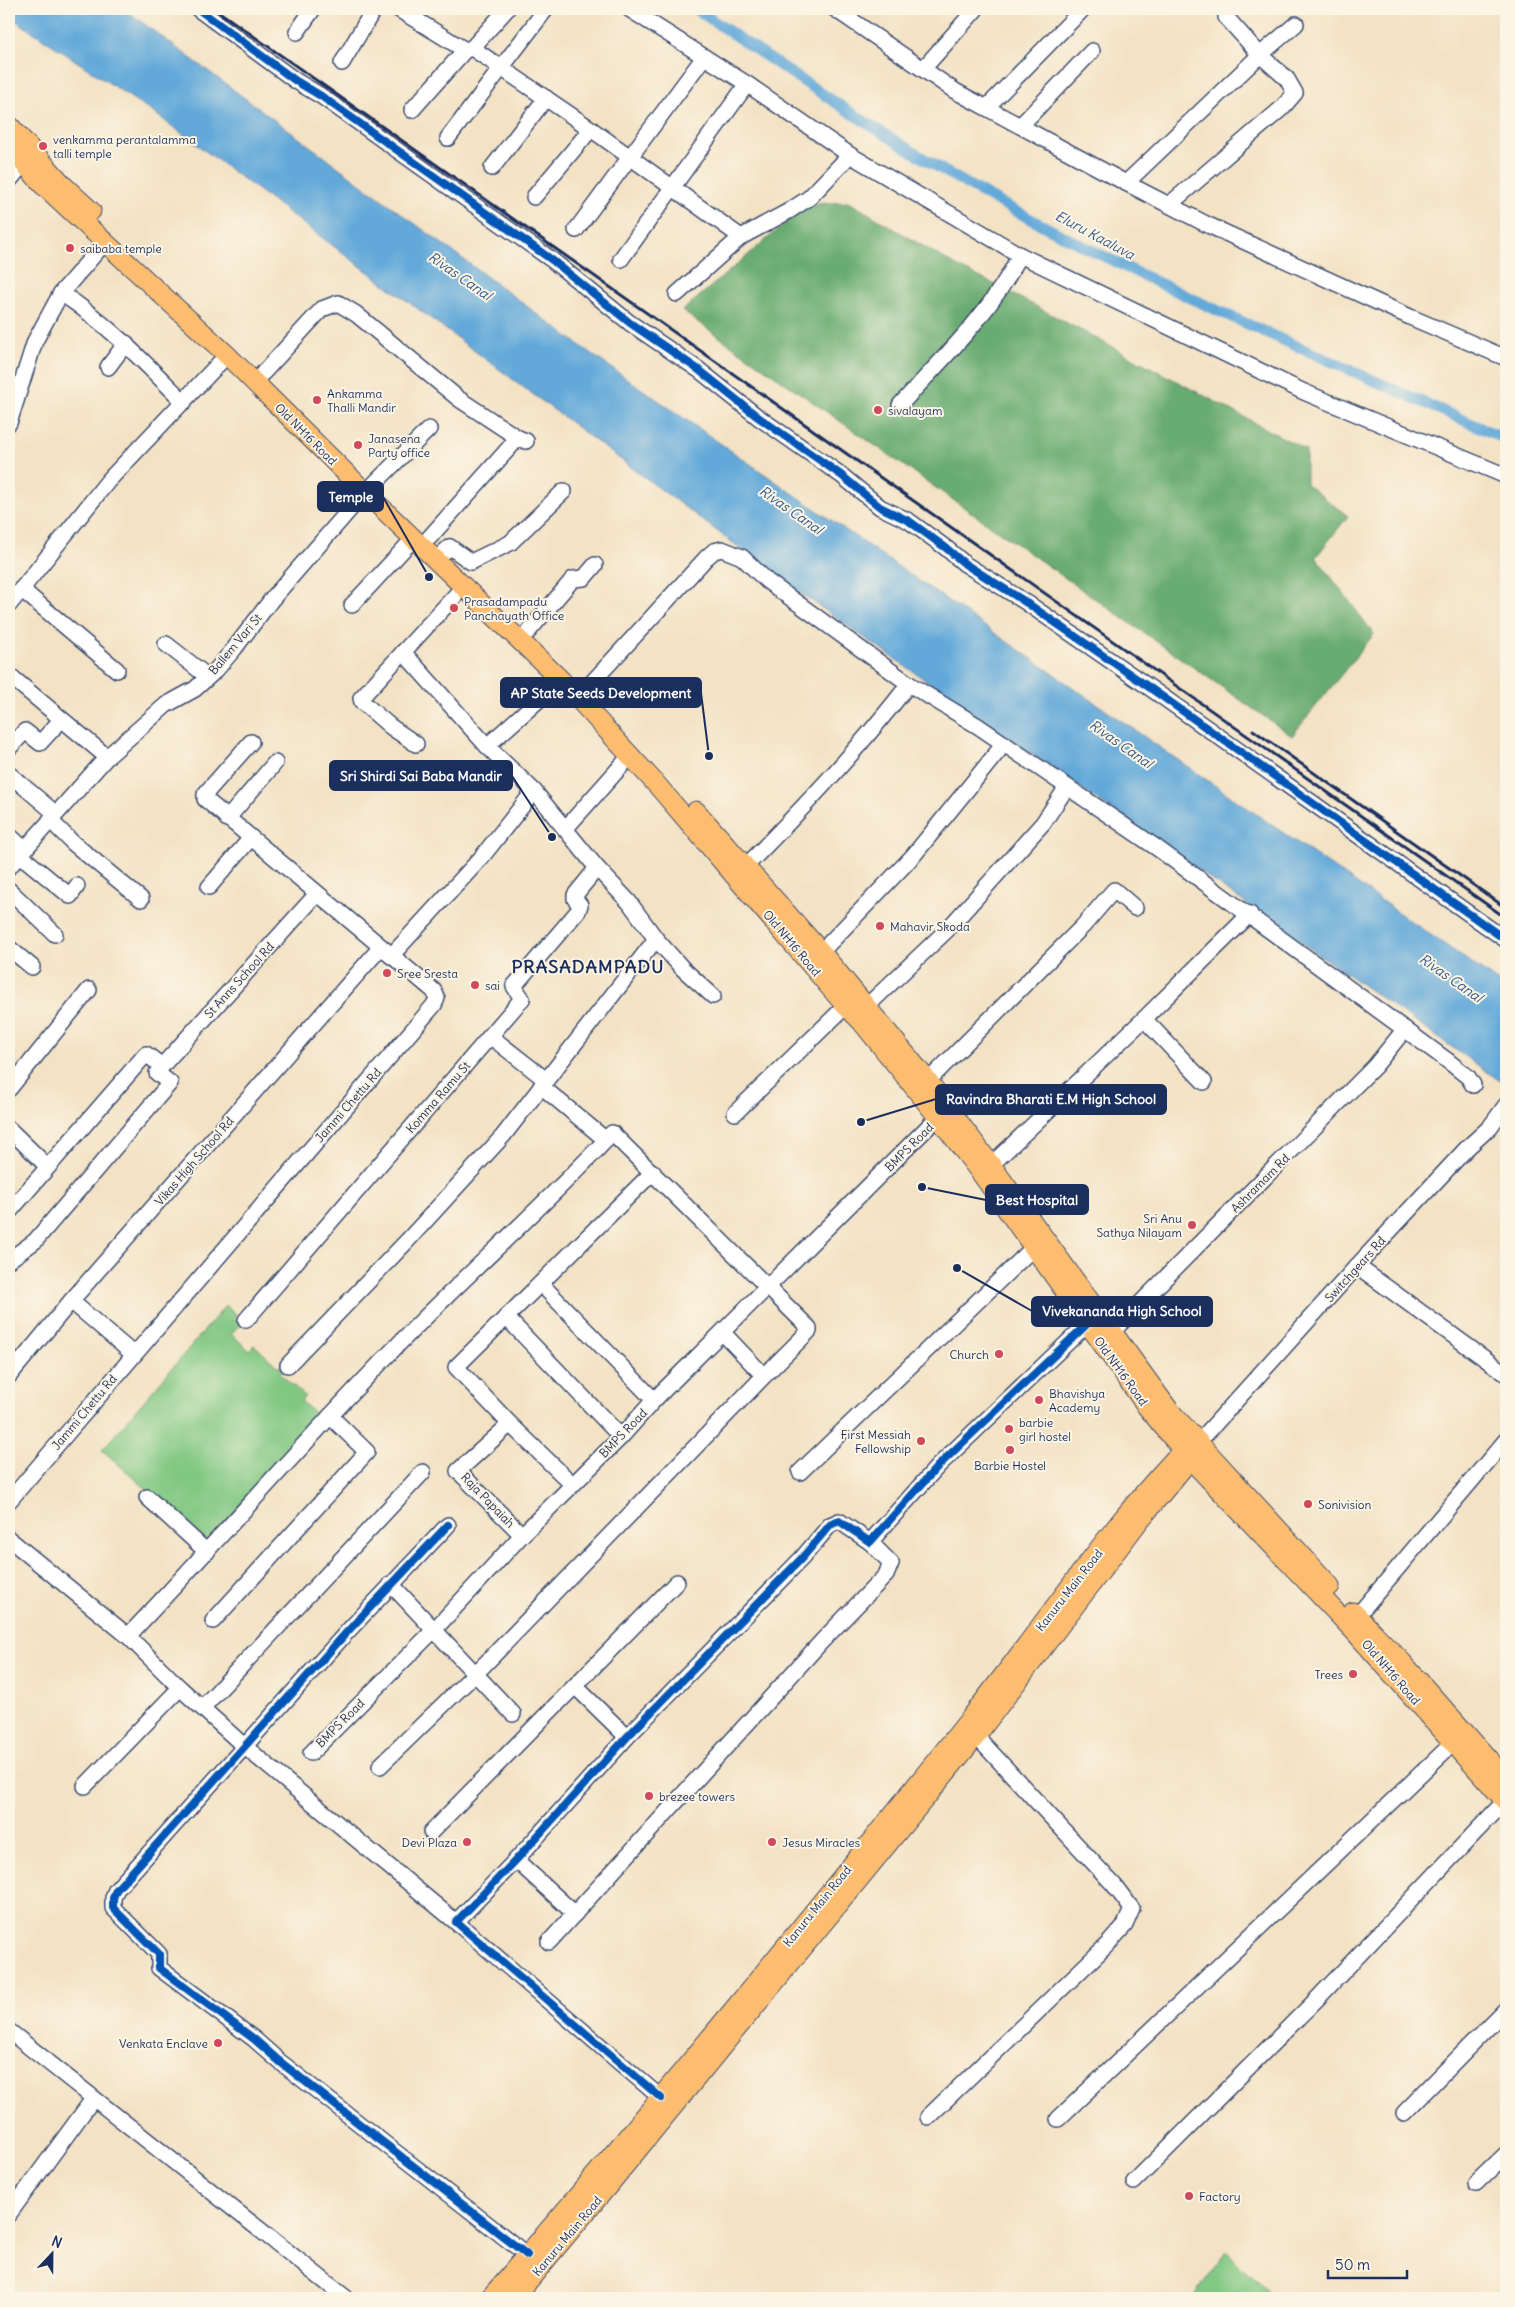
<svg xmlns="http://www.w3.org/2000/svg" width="1515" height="2307" viewBox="0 0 1515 2307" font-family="Delius,sans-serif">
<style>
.green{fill:#82c883;stroke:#4e7c70}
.forest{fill:#69ac71;stroke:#426e68}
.water{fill:#62a9d9;stroke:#3e6c9c}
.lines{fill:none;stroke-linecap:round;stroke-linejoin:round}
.canal{stroke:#62a9d9;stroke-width:11}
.minor-casing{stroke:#3b4a6d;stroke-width:18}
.major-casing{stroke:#3b4a6d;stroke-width:21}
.minor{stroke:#fff;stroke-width:15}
.major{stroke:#fcbd6f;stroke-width:19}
.rail{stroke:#1b2f5e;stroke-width:3}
.cycleway-casing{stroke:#fcf5e5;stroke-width:11}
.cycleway{stroke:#0057b8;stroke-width:8}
.poi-dot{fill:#d1495b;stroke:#fcf5e5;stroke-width:2}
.labels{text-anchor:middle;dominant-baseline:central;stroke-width:4;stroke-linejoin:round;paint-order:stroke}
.poi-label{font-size:12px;fill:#1b2f5e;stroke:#fcf5e5;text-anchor:start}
.street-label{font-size:12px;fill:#1b2f5e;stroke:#fcf5e5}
.water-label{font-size:14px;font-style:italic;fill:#345a89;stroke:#fcf5e5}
.district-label{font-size:18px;font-weight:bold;letter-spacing:1px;fill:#1b2f5e;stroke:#fcf5e5}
.leader{fill:none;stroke:#1b2f5e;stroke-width:2}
.callout-dot{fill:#1b2f5e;stroke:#fcf5e5;stroke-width:2}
.callout{fill:#1b2f5e;stroke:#1b2f5e;stroke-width:2}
.callout-label{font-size:14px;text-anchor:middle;font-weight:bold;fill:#fff}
</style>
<rect width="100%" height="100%" fill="#fcf5e5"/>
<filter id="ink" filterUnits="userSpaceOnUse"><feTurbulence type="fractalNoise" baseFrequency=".02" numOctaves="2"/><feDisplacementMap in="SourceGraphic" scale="10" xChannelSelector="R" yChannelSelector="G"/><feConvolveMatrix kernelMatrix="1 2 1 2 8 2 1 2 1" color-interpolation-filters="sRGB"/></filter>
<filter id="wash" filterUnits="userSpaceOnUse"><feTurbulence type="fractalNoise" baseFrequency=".0096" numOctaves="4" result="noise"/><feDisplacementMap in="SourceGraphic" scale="20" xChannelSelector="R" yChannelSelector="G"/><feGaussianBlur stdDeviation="1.12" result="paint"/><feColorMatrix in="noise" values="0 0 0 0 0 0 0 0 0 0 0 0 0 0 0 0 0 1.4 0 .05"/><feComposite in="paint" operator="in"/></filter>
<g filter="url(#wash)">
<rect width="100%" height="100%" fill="#f3e2c4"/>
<!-- green -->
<g class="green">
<polygon points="226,1305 237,1315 232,1320 235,1321 240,1316 244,1320 231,1334 249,1350 254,1345 278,1367 282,1365 285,1368 280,1374 305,1396 301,1401 320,1418 208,1543 102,1450"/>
<polygon points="1226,2252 1275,2298 1192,2298"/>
</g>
<!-- forest -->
<polygon class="forest" points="849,202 962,269 994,284 1306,450 1306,484 1348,516 1316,557 1374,634 1292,736 682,311 808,204"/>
<!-- water -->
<polygon class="water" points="9,9 124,9 597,358 1506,987 1506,1085 799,592 157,115 9,16"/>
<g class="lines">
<!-- canal -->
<path class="canal" d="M696,9C792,74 887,139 988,196C1155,288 1332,361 1506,439"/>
</g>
</g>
<g filter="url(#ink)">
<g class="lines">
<!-- minor casing -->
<g class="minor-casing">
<g id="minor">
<polyline points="198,9 296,81 321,96 552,260 630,323 699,370 758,417 841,475 880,507 909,521 946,548 965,564 1027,603 1153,690 1506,940"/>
<polyline points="398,9 465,50"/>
<polyline points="629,9 747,84 850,155 1020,255 1304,392 1506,476"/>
<polyline points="835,9 955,91 1126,183 1206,224 1410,317 1506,358"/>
<polyline points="297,32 313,9"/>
<polyline points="472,48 591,129 741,237"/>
<polyline points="342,63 374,9"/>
<polyline points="923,69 976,9"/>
<polyline points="987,107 1083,9"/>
<polyline points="412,110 465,50 472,48 507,9"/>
<polyline points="1022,124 1092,51"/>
<polyline points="448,138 546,9"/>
<polyline points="492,168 546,98"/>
<polyline points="9,181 23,164"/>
<polyline points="1126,183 1260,55 1296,24"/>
<polyline points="534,197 591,129"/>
<polyline points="1170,204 1282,108 1295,93 1287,79 1260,55 1226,17"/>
<polyline points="576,230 704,57"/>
<polyline points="621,259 747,84"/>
<path d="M61,293C108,324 145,363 184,402"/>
<polyline points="677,294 741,237 789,211 809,198 850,155"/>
<polyline points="108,367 126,343"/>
<polyline points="263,373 322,309 338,303 356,314 459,399 518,438 526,441"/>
<path d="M900,405C943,358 991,313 1020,255"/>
<polyline points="9,423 35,341 61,293 106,241"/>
<polyline points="374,484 429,429"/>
<polyline points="429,538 518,438"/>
<polyline points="444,552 450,547 471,562 510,543 564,491"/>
<polyline points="21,589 117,670"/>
<polyline points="9,605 108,481 227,355"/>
<polyline points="352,605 414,538"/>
<polyline points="528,632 573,579 584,578 595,565"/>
<polyline points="166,644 208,677"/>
<polyline points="403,652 487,746 534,791 597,868 629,902 656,939 683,969 713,996"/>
<polyline points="9,675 107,757"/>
<polyline points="586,689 707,557 714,551 722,549 742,557 767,581 909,684 978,726 1157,848 1448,1061 1468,1077 1473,1085"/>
<polyline points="416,744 391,727 362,702 361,698 464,586"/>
<polyline points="487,746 561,680"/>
<polyline points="9,748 25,731 40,743 61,720"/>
<polyline points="9,774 55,813"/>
<polyline points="227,819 275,763"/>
<polyline points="50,820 73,843 141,899"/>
<polyline points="566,828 630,756"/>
<polyline points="9,835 25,850"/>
<polyline points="20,855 70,896 77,886"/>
<path d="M746,866C804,807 858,750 909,684"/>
<polyline points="9,867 107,757 166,705 195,689 216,670 234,649 272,599 365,492"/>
<polyline points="209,887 250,839"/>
<polyline points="9,890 55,934"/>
<polyline points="9,948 32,967"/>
<polyline points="821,952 913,856 1004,744"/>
<polyline points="391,956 481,858 534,791"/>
<polyline points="866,1007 947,930 1043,823 1067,787"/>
<polyline points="1144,1019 1204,1082"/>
<polyline points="490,1036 546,1080"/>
<polyline points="928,1081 1083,926 1114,890 1135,908"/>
<polyline points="541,1086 606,1140 612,1133 809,1328 809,1331 764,1376"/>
<polyline points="9,1089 89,990"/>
<polyline points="735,1113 853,999"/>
<polyline points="9,1129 48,1167"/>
<polyline points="991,1165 1144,1019 1250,914"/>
<polyline points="9,1212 146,1054 162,1066"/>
<polyline points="9,1260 35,1241 170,1083 157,1073 162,1066 316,895"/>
<polyline points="1357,1266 1506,1374"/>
<polyline points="541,1284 654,1400"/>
<polyline points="71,1301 133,1354"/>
<polyline points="506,1317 621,1437"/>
<polyline points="246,1320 522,999 514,986 578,911 580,905 575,899 575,895 597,868"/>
<polyline points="1111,1333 1375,1066 1405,1029"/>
<polyline points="288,1365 408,1240 503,1136 656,939"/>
<polyline points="9,1376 71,1301 381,947"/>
<polyline points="510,1424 458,1471 522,1535"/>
<polyline points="1206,1434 1357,1266 1467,1148 1490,1127 1506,1105"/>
<polyline points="800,1472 1034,1247"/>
<polyline points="572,1484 510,1424 456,1367 653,1172"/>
<polyline points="147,1497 207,1552"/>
<polyline points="9,1501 434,1005 437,998 434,991 205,799 205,794 251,742"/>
<polyline points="448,1525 347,1632 116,1890 113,1898 113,1908 159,1954 159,1968 254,2039 279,2061 527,2255"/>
<polyline points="9,1539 128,1636 180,1688"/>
<polyline points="391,1584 513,1714"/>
<polyline points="1357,1616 1506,1440"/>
<polyline points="213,1621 367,1452 330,1416"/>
<path d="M128,1636C216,1543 299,1447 388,1355C458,1282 536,1214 606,1140"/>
<polyline points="575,1686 627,1737"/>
<polyline points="203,1707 423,1472"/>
<polyline points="311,1753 435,1629 522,1535 621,1437 654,1400 938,1117"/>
<polyline points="380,1766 484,1665 764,1376 723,1333"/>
<polyline points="85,1786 180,1688 244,1746 456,1922"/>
<polyline points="431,1832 677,1582"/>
<polyline points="516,1860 575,1914"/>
<polyline points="549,1942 822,1641 886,1575 891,1563 870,1542"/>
<polyline points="9,2031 346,2298"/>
<polyline points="661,2098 456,1922 516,1860 627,1737 802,1558 830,1525 839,1521 870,1542 938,1466 1087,1324"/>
<polyline points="1404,2113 1506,2009"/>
<polyline points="928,2117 1108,1944 1125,1925 1132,1909 1114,1885 976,1736"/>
<polyline points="1058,2119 1453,1743"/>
<polyline points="1134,2182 1316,2000 1505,1801"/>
<polyline points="1476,2183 1506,2154"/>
<polyline points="9,2214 93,2099"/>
</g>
</g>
<!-- major casing -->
<g class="major-casing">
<g id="major">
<polyline points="9,125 65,187 91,211"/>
<polyline points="9,146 43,185 227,355 365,492 561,680 657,785 845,1005 861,1021 938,1117 983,1176 1147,1407 1190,1459 1354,1631 1506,1802"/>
<polyline points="696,811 821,952 928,1081 991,1165 1169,1410 1330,1586"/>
<polyline points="1353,1612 1402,1662 1506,1779"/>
<path d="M490,2298C654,2109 812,1915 969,1720C1042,1629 1108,1526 1191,1442"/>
<polyline points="514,2298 612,2181 976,1736 1139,1521 1182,1469"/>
</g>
</g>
<!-- minor -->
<use href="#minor" class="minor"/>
<!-- major -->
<use href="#major" class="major"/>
<!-- rail -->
<g class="rail">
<polyline points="215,9 1506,918"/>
<polyline points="1253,730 1506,908"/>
</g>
<!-- cycleway casing -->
<g class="cycleway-casing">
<g id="cycleway">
<polyline points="198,9 296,81 321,96 552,260 630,323 699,370 758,417 841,475 880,507 909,521 946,548 965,564 1027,603 1153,690 1506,940"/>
<polyline points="448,1525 347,1632 116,1890 113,1898 113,1908 159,1954 159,1968 254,2039 279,2061 527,2255"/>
<polyline points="661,2098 456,1922 516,1860 627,1737 802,1558 830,1525 839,1521 870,1542 938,1466 1087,1324"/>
</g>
</g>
<!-- cycleway -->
<use href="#cycleway" class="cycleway"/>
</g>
</g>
<!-- markers -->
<g class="poi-dot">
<circle cx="43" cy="146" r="5"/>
<circle cx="70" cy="248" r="5"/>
<circle cx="317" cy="400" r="5"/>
<circle cx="878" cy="410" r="5"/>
<circle cx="358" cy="445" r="5"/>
<circle cx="454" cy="608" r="5"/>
<circle cx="880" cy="926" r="5"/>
<circle cx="387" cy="973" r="5"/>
<circle cx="475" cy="985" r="5"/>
<circle cx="1192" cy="1225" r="5"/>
<circle cx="999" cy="1354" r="5"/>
<circle cx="1039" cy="1400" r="5"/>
<circle cx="1009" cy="1429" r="5"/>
<circle cx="921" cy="1441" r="5"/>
<circle cx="1010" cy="1450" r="5"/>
<circle cx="1308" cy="1504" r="5"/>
<circle cx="1353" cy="1674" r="5"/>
<circle cx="649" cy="1796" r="5"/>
<circle cx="467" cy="1842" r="5"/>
<circle cx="772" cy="1842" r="5"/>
<circle cx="218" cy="2043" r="5"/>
<circle cx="1189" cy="2196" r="5"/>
</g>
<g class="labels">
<!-- poi labels -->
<g class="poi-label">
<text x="53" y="139">venkamma perantalamma<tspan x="53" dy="14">talli temple</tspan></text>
<text x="80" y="248">saibaba temple</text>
<text x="327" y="393">Ankamma<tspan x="327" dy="14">Thalli Mandir</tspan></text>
<text x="888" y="410">sivalayam</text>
<text x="368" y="438">Janasena<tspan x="368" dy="14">Party office</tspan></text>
<text x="464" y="601">Prasadampadu<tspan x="464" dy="14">Panchayath Office</tspan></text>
<text x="890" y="926">Mahavir Skoda</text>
<text x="397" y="973">Sree Sresta</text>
<text x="485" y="985">sai</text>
<text x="1182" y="1218" text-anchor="end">Sri Anu<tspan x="1182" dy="14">Sathya Nilayam</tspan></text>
<text x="989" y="1354" text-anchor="end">Church</text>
<text x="1049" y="1393">Bhavishya<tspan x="1049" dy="14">Academy</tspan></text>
<text x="1019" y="1422">barbie<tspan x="1019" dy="14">girl hostel</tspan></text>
<text x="911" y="1434" text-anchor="end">First Messiah<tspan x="911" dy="14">Fellowship</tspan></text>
<text x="1010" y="1465" text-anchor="middle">Barbie Hostel</text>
<text x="1318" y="1504">Sonivision</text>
<text x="1343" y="1674" text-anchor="end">Trees</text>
<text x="659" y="1796">brezee towers</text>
<text x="457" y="1842" text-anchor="end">Devi Plaza</text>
<text x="782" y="1842">Jesus Miracles</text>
<text x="208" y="2043" text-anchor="end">Venkata Enclave</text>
<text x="1199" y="2196">Factory</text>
</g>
<!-- street labels -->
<g class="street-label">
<text transform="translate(306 434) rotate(45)">Old NH16 Road</text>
<text transform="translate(235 644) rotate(-50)">Ballem Vari St</text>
<text transform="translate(792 943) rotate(50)">Old NH16 Road</text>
<text transform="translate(239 980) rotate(-48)">St Anns School Rd</text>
<text transform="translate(438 1097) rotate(-49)">Komma Ramu St</text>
<text transform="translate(348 1105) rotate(-49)">Jammi Chettu Rd</text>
<text transform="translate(909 1147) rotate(-45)">BMPS Road</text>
<text transform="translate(194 1161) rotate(-49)">Vikas High School Rd</text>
<text transform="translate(1260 1183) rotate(-45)">Ashramam Rd</text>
<text transform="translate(1355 1269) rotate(-48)">Switchgears Rd</text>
<text transform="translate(1121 1371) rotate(54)">Old NH16 Road</text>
<text transform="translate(84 1412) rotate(-50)">Jammi Chettu Rd</text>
<text transform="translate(623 1433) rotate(-46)">BMPS Road</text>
<text transform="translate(488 1500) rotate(46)">Raja Papaiah</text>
<text transform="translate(1069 1590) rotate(-52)">Kanuru Main Road</text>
<text transform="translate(1391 1672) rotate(49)">Old NH16 Road</text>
<text transform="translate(340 1723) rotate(-45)">BMPS Road</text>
<text transform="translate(817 1906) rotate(-51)">Kanuru Main Road</text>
<text transform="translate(567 2236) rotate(-50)">Kanuru Main Road</text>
</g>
<!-- water labels -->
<g class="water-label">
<text transform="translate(1095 235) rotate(28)">Eluru Kaaluva</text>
<text transform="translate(460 276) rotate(35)">Rivas Canal</text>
<text transform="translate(791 510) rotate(35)">Rivas Canal</text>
<text transform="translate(1121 744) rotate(35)">Rivas Canal</text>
<text transform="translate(1451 978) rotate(35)">Rivas Canal</text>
</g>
<!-- district labels -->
<g class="district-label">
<text x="588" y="966">PRASADAMPADU</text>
</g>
</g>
<!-- callouts -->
<path class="leader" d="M429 577L383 497M709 756L701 693M552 837L512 776M861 1122L936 1099M922 1187L986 1200M957 1268L1032 1311"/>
<g class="callout-dot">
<circle cx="429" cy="577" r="5"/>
<circle cx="709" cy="756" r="5"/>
<circle cx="552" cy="837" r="5"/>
<circle cx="861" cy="1122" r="5"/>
<circle cx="922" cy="1187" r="5"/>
<circle cx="957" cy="1268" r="5"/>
</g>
<g class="callout">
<rect x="318" y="482" width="65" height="29" rx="5"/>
<rect x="501" y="678" width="200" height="29" rx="5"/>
<rect x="330" y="761" width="182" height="29" rx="5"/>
<rect x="936" y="1085" width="230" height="29" rx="5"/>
<rect x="986" y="1185" width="102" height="29" rx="5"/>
<rect x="1032" y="1297" width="180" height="29" rx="5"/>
</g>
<g class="callout-label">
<text x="351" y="502">Temple</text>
<text x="601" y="698">AP State Seeds Development</text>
<text x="421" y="781">Sri Shirdi Sai Baba Mandir</text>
<text x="1051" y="1104">Ravindra Bharati E.M High School</text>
<text x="1037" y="1205">Best Hospital</text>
<text x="1122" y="1316">Vivekananda High School</text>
</g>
<!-- margin -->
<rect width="1515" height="2307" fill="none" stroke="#fcf5e5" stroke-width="30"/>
<!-- north arrow -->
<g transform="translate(52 2254) rotate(22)" stroke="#fcf5e5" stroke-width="4" paint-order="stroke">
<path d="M0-4L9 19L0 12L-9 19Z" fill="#1b2f5e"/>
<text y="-8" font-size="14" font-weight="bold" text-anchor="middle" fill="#1b2f5e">N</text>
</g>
<!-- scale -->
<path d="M1328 2270v8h79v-8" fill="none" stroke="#1b2f5e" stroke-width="2.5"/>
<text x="1335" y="2270" font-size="15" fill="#1b2f5e" stroke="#fcf5e5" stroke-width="4" paint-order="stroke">50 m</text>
</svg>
